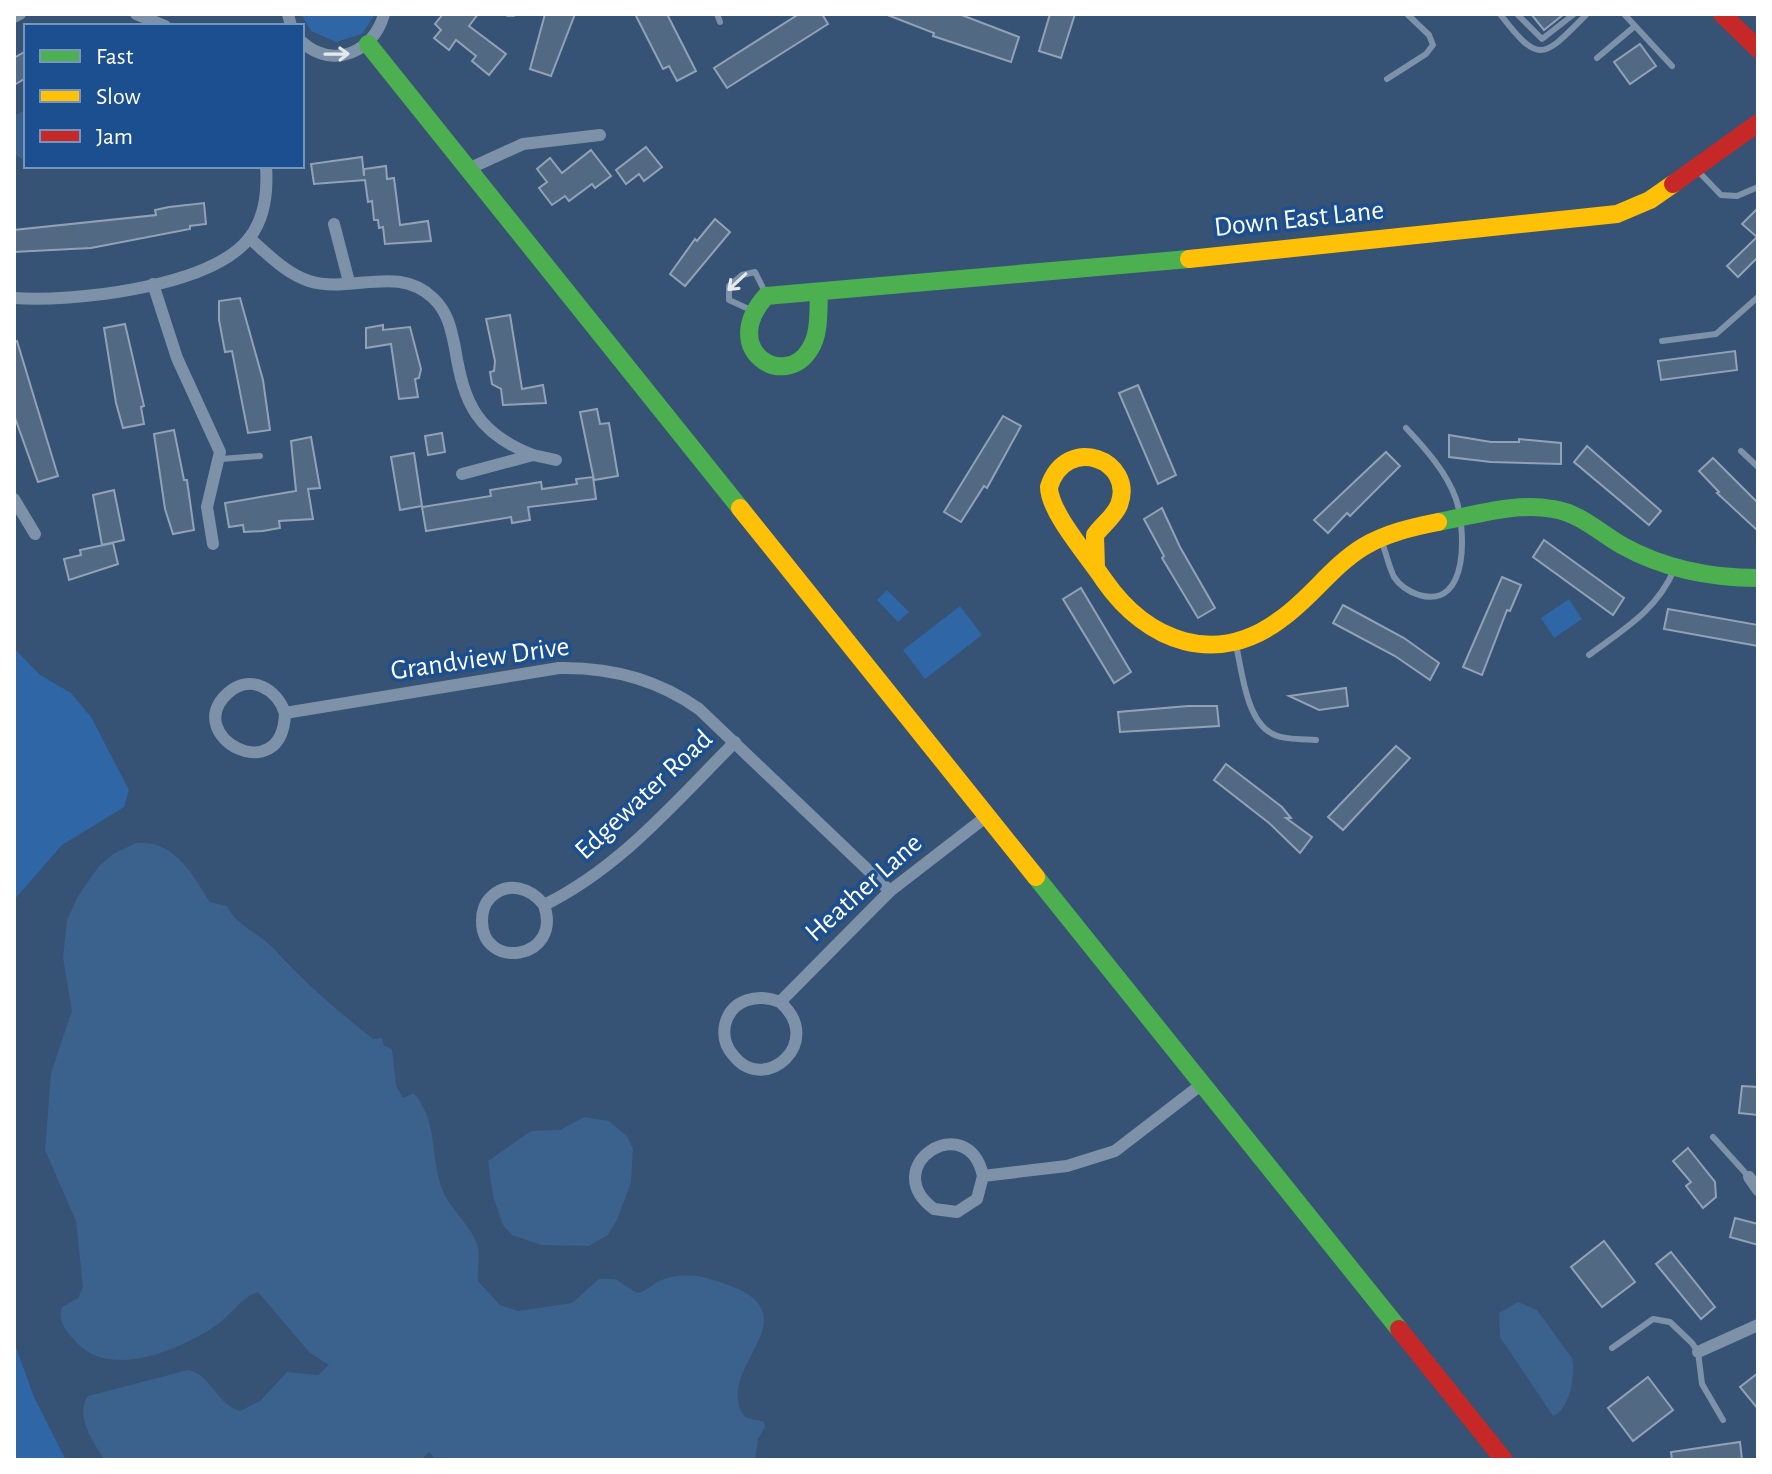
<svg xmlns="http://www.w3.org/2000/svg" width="1772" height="1474" viewBox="0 0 1772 1474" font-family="'Alegreya Sans',sans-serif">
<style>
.green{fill:#2f66a5}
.water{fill:#3b618d}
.building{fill:#526984;stroke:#92a2b6;stroke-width:2}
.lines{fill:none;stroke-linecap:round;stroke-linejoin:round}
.lane{stroke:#7d92a8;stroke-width:6}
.street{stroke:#7d92a8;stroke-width:12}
.fast{stroke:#4caf50;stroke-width:18}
.slow{stroke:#ffc107;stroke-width:18}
.jam{stroke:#c62828;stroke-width:18}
.oneway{stroke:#e5e9ee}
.labels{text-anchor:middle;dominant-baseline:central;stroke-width:7;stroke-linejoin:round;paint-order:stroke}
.street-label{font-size:28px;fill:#fff;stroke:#1b4f8f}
</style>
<rect width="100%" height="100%" fill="#365274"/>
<!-- green -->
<g class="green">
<polygon points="301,14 375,14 362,34 336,42 311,31"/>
<polygon points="887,590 909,612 898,622 877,600"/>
<polygon points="1569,599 1582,619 1554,638 1541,618"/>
<polygon points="960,606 982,635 925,679 903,650"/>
<polygon points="14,648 40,675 71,693 91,717 129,790 124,807 62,845 14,900"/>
<polygon points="14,1342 34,1397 66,1460 14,1460"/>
</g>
<!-- water -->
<g class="water">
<polygon points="21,112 26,112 26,161 14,154 14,116"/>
<path d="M136,843C176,840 192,875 210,902L227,906C238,928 261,933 276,951C306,984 338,1011 373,1039L382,1038L384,1046L392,1049L396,1085L403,1098L414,1093C438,1123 430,1151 441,1186C448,1208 469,1222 477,1244C481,1257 477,1268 478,1281L500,1305L518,1311L572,1303L599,1279H615L637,1293C648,1291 654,1282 664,1279C689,1271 707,1277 731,1286C811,1317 717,1366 742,1413C745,1420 757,1419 764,1422L765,1427L758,1439L755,1460H436L429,1452L421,1460H104C94,1442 74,1416 88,1396L188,1370C211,1374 217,1405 240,1411L260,1401L287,1372L318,1375L329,1365L310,1353L258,1292C243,1296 229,1317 215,1326C182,1349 112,1379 78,1344C67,1333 57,1322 62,1307L78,1298L83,1287L76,1221L45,1150L51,1073L72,1011L63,958L67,920L78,896L99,866L113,854Z"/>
<polygon points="584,1117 609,1121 627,1136 633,1149 631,1182 617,1220 608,1235 589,1246 541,1245 512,1235 503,1225 493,1196 488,1161 531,1131 560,1130"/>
<path d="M1518,1302L1537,1310L1572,1358C1576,1374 1570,1409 1553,1416L1500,1337L1499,1313Z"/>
</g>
<!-- building -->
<g class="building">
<polygon points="443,14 478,14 469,26 506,54 489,75 472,61 476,56 456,40 449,50 434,38 441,30 435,24"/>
<polygon points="545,14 575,14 551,76 530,69"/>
<polygon points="635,14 667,14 696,71 677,81 669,66 663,69"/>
<polygon points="799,14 822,14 828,24 727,88 714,68"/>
<polygon points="885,14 959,14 1019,37 1011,62 933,36 934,33"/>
<polygon points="1050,14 1075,14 1061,58 1039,51"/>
<polygon points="1531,14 1564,14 1544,30"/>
<polygon points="1640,44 1656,66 1630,84 1614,62"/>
<polygon points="26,51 26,78 14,85 14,58"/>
<polygon points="646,147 662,167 644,181 639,174 626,184 616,170"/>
<polygon points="591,150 611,176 595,188 592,184 569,201 565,196 552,205 539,188 547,182 537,169 550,158 562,173"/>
<polygon points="362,157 364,176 364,169 386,166 387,179 394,178 400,225 428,221 431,241 385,244 383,227 379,228 378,220 374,220 372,201 368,202 365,180 314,184 311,164"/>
<polygon points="204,203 206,224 190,226 190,229 91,248 14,252 14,230 156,215 155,210 169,207"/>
<polygon points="1758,208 1758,257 1738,277 1727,266 1757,237 1742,224"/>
<polygon points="715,219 730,232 685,286 670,274 695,239 697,241"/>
<polygon points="240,298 263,380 270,430 248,433 232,351 225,352 219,320 219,301"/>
<polygon points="510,315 522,389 543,385 546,403 503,405 501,389 492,384 490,372 494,371 495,361 486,319"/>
<polygon points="125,324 144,406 141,407 144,424 123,428 116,403 104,328"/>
<polygon points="383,325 383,330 410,327 421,369 419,378 415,379 418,397 399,399 391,344 366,348 366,328"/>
<polygon points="17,341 58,476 38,482 14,415 14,342"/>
<polygon points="1735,351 1737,370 1661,380 1658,361"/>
<polygon points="1138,385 1176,475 1158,484 1119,393"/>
<polygon points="597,409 600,424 609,423 618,476 594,480 580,412"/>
<polygon points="1003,416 1021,426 987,488 984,486 961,522 944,512"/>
<polygon points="174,430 184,480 187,480 194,530 173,534 165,509 154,434"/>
<polygon points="442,433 445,452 428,455 425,436"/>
<polygon points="1449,435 1491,442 1519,442 1519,439 1561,443 1561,464 1491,462 1449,457"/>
<polygon points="311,437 320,488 308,489 313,519 279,521 280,528 263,531 244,532 243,525 229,527 225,503 296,491 291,441"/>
<polygon points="1587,446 1661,511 1649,525 1574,462"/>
<polygon points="1386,452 1400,466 1350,516 1347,513 1328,533 1314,520"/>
<polygon points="414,453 422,506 400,510 391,457"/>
<polygon points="1713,458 1758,503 1758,531 1717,493 1719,492 1699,471"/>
<polygon points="593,477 596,499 528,507 530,520 512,523 511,517 426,531 422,507 491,496 490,490 541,482 542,489 577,484 576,479"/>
<polygon points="114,490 124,540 102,545 93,495"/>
<polygon points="1162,508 1180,547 1215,608 1198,618 1162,558 1164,556 1144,519"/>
<polygon points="1544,540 1624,598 1613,615 1533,557"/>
<polygon points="113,543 118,564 69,580 64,559 81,555 80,550"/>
<polygon points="1502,577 1521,585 1510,611 1507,610 1482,675 1463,667"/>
<polygon points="1081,588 1131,672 1114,683 1063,599"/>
<polygon points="1343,605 1404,638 1439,663 1430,680 1395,656 1333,623"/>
<polygon points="1668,609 1758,625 1758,646 1664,629"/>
<polygon points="1346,688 1348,706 1319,710 1289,696"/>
<polygon points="1188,706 1217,706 1219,726 1120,732 1118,712"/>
<polygon points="1396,746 1410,758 1343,830 1328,817"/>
<polygon points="1226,764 1282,807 1291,818 1286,818 1312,837 1300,853 1269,823 1214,780"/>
<polygon points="1742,1086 1758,1087 1758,1115 1739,1113"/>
<polygon points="1688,1148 1715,1182 1716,1197 1703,1208 1686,1186 1691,1182 1673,1161"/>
<polygon points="1735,1218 1758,1224 1758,1245 1730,1237"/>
<polygon points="1604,1241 1635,1282 1602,1307 1571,1267"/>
<polygon points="1671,1252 1715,1307 1701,1319 1656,1264"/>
<polygon points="1758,1373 1758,1409 1740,1387"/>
<polygon points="1648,1377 1673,1410 1633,1441 1608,1408"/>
<polygon points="1740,1442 1742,1460 1672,1460 1671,1452"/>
</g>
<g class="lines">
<!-- lane -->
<g class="lane">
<polyline points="508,14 513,14"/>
<polyline points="717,14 720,22"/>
<path d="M1500,14C1540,66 1543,58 1587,14"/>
<polyline points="1517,14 1542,39 1574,14"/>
<polyline points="1624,14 1672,66"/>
<polyline points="1597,58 1635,26"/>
<polyline points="1387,79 1426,54 1433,45 1429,35 1407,14"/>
<polyline points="1698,171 1721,195 1737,196 1758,187"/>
<polyline points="751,310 729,300 729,286 742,275 755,272 765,292"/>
<polyline points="1662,341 1716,334 1758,297"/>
<polyline points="1741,451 1758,467"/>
<polyline points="221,459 260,456"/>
<path d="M1382,542C1386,553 1389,567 1394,577C1400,586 1410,592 1419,595C1471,610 1465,526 1456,499C1447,473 1425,448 1406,428"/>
<path d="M1236,645C1242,671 1246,719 1271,733C1283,740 1303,739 1316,740"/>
<path d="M1589,655C1624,629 1656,611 1674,570"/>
<polyline points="1713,1137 1749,1177"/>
<polyline points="1612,1348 1653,1319 1670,1322 1692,1343 1698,1352 1702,1384 1723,1420"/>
</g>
<!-- street -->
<g class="street">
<polyline points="136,14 165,26"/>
<polyline points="288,14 291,26"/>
<polyline points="14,17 20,14"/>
<path d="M302,42C333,70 374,52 384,14"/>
<polyline points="466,170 523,144 600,135"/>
<polyline points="334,224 349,282"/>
<path d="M249,238C268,254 285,273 309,281C351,294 397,264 433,298C448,312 451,329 455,348C464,404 477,433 533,455"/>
<polyline points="153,284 177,358 220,452 207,507 213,544"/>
<path d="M14,298C73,302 199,288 243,245C264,225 268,194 266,166"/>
<polyline points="462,474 533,455 556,460"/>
<polyline points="14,499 35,534"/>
<path d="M285,713C283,791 180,736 228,693C250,673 277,689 285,713L559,668C611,667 657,679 699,709L890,891"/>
<path d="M544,905C563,960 482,971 482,921C482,913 484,904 490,898C507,880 531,888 544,905C621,867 675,802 735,742"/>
<path d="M780,1002C826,1042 764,1096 733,1055C726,1047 723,1036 725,1025C731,999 758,993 780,1002L890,891L987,816"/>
<path d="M983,1176L977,1199L957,1212L934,1209C876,1166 968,1107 983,1176L1067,1166L1115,1151L1202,1084"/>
<polyline points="1749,1177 1758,1190"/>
<polyline points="1698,1352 1758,1325"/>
</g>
<!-- fast -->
<g class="fast">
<polyline points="368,44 740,508"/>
<path d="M819,294C818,311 820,334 810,349C785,391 718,350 766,296L1189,259"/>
<path d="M1438,522C1475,515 1516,502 1553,509C1580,513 1600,533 1623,546C1665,569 1710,578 1758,578"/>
<polyline points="1036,877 1399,1329"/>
</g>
<!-- slow -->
<g class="slow">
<polyline points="1189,259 1617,214 1650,200 1673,184"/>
<polyline points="740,508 1036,877"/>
<path d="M1096,568L1095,535C1102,525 1114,517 1119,505C1136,460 1066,433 1049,487C1049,512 1089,557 1104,580C1147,642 1216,668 1281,619C1311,598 1332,566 1363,547C1386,533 1413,527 1438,522"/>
</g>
<!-- jam -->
<g class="jam">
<polyline points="1722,14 1758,49"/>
<polyline points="1673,184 1758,123"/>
<polyline points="1399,1329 1504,1460"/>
</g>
</g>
<!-- one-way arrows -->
<defs><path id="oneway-shaft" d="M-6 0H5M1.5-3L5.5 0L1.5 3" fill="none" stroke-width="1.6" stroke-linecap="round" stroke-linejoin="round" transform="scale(2)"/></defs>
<g class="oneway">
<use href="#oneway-shaft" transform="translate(337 54) rotate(-1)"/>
<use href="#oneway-shaft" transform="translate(737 282) rotate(137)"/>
</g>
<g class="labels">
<!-- street labels -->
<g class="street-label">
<text transform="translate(1299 219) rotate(-6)">Down East Lane</text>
<text transform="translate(480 659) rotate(-8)">Grandview Drive</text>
<text transform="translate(644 795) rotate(-43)">Edgewater Road</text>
<text transform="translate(864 888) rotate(-42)">Heather Lane</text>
</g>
</g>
<!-- border -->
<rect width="1772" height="1474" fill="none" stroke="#ffffff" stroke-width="32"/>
<!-- legend -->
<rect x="24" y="24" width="280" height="144" fill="#1b4f8f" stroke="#7695bc" stroke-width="2"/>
<rect x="40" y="50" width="40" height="12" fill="#4caf50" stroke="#7695bc" stroke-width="2"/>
<text x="96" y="64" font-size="24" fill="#ffffff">Fast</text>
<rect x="40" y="90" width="40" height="12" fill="#ffc107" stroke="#7695bc" stroke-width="2"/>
<text x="96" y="104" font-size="24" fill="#ffffff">Slow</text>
<rect x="40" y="130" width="40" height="12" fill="#c62828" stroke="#7695bc" stroke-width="2"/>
<text x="96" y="144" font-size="24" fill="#ffffff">Jam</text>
</svg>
